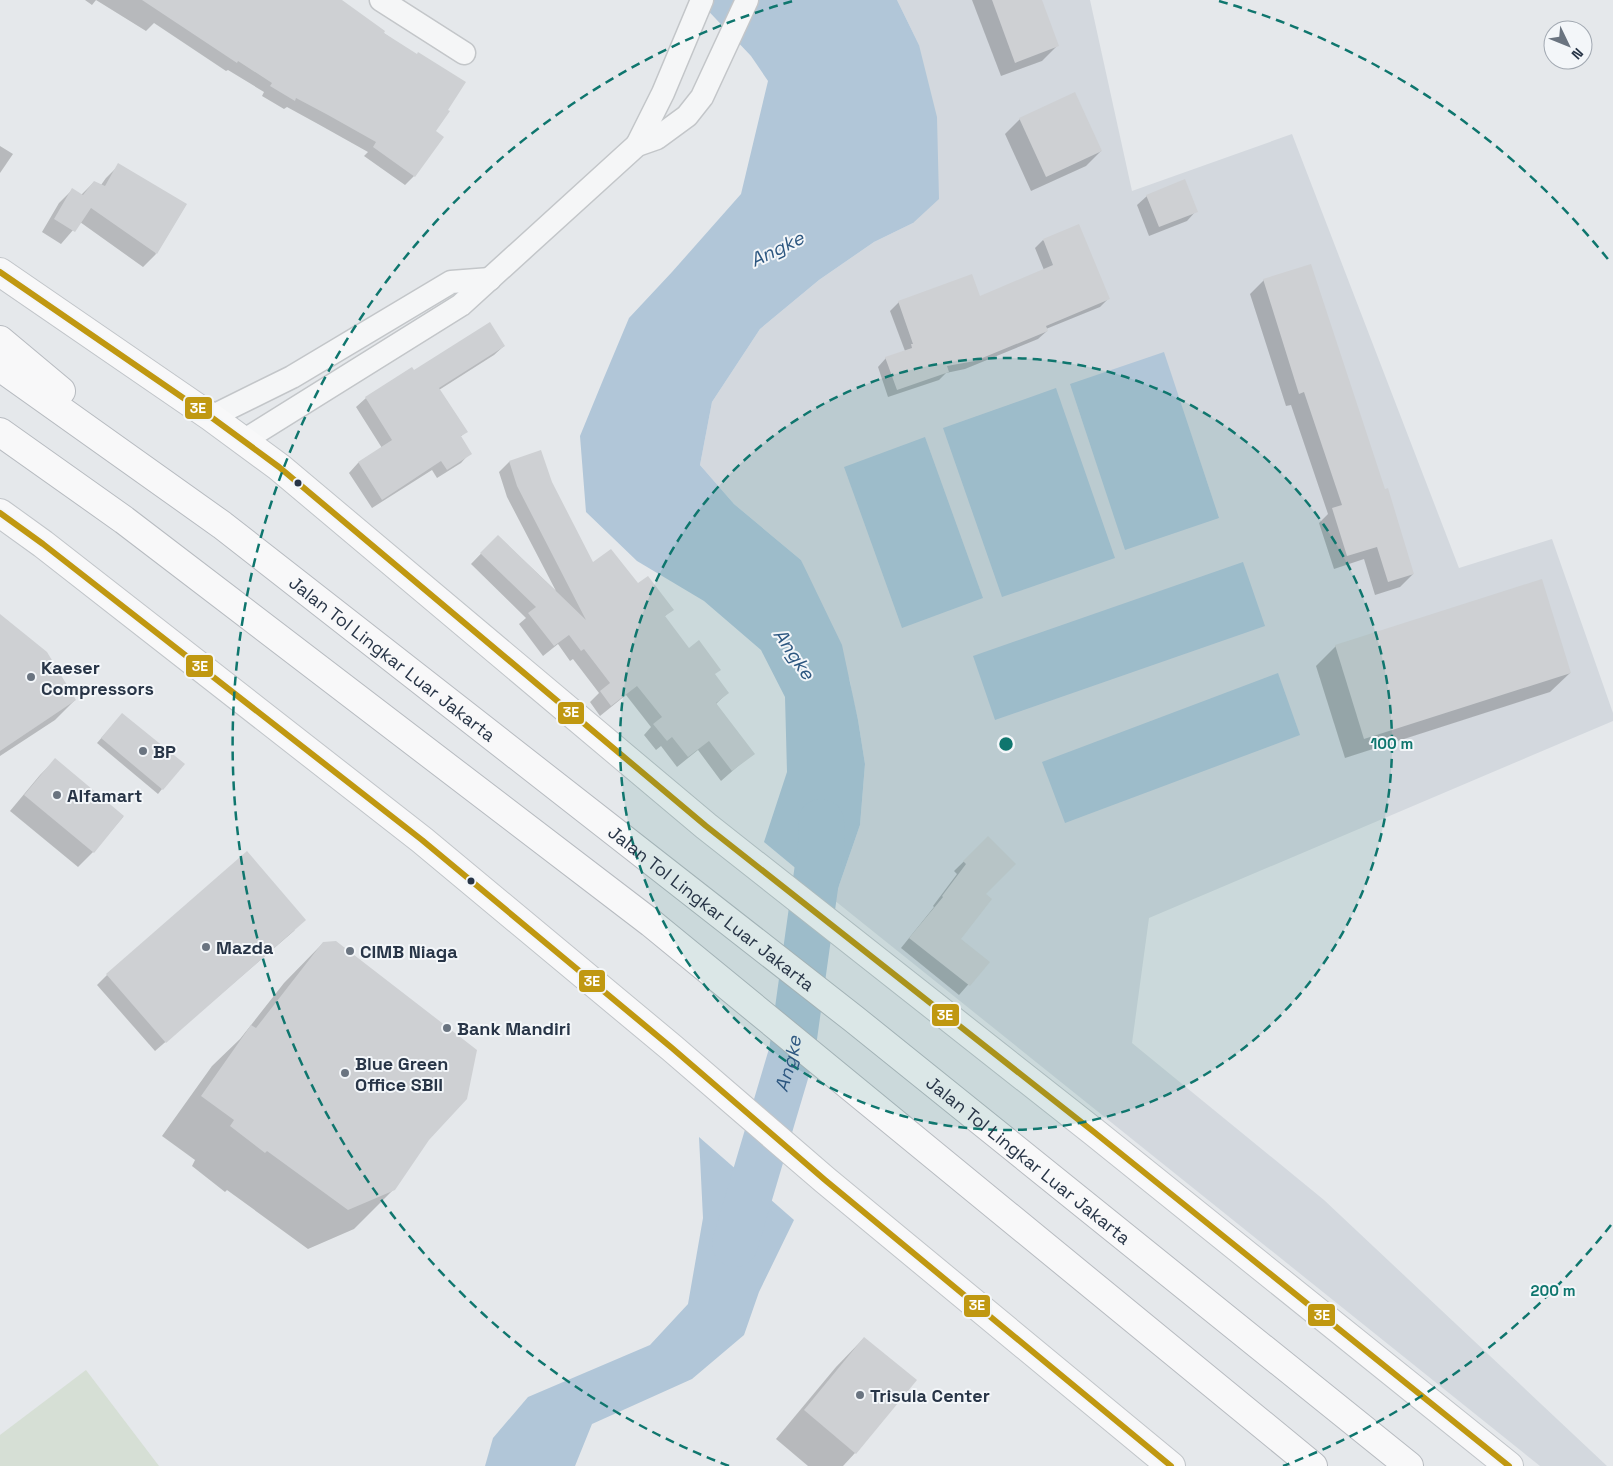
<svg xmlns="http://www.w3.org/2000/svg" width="1613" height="1466" viewBox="0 0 1613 1466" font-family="'Space Grotesk',sans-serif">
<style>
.built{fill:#d3d8de}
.green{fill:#d6dfd5}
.water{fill:#b1c6d8}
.shadow{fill:#0003}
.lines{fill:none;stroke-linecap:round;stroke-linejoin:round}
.river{stroke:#b1c6d8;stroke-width:46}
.building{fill:#ced0d3}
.minor-casing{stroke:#c3c6c9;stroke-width:25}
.primary-casing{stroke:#c1c5c9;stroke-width:30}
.motorway-casing{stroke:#b7bbc0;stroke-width:30}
.minor{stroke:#f5f6f7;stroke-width:22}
.primary{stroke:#f8f8f9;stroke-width:28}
.motorway{stroke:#f8f8f9;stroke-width:28}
.bus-1-casing{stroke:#f3f6f9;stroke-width:10}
.bus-1{stroke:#c09811;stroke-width:6}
.ring{fill:none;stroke:#0f766e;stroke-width:2.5;stroke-dasharray:9 6}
.bus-dot{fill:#283547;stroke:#f3f6f9;stroke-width:2}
.poi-dot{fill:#6a7480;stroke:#f3f6f9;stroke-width:2}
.labels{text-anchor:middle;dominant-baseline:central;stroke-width:4;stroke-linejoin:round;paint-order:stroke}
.street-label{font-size:18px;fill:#283547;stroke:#f3f6f9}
.poi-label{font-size:18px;font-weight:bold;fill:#283547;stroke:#f3f6f9;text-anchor:start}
.water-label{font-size:19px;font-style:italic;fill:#2d5780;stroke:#f3f6f9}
.centre{fill:#0f766e;stroke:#f3f6f9;stroke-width:2.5}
.ring-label{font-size:15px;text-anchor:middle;font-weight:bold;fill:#0f766e;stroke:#f3f6f9;stroke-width:4;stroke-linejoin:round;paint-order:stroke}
.line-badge{stroke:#f3f6f9;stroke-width:2}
.badge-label{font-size:14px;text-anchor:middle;font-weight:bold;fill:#fff}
</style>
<rect width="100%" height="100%" fill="#e5e8eb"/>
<!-- built -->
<polygon class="built" points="897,0 1090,0 1132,191 1292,134 1459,568 1552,539 1613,713 1613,721 1149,918 1132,1043 1324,1200 1607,1466 1540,1466 834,900 860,825 865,764 858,720 852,695 850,681 801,560 734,504 700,465 712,402 760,329 819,280 874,242 913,223 919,45"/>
<!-- green -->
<polygon class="green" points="86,1370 159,1466 0,1466 0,1435"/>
<!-- water -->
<g class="water">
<polygon points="698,0 897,0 919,45 937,117 939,199 913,223 874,242 819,280 760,329 712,402 700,465 734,504 801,560 842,645 858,720 865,764 860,825 834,900 764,842 787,772 785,697 761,650 704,601 637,561 586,512 580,436 603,380 629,318 672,272 741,194 768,81 751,56"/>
<polygon points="1164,352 1219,518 1125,550 1070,384"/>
<polygon points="1056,388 1115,558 1002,597 943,428"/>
<polygon points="925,437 983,598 902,628 844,467"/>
<polygon points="1243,562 1265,626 995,720 973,656"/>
<polygon points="1278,673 1300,735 1065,823 1042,762"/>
<polygon points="699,1137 794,1220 759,1292 744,1335 692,1379 592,1424 575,1466 485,1466 493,1438 528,1397 650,1345 688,1304 703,1218"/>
</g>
<!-- shadow -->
<g class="shadow">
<polygon points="85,0 337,0 416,56 434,131 414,176 405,185 364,156 368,152 318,124 287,107 284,109 262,96 264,92 228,70 226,71 154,23 146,31 96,0 92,5"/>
<polygon points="972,0 1041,0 1057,46 1042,61 1001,76"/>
<polygon points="1020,119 1101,151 1086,166 1031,191 1005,134"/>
<polygon points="0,146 13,154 0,173"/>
<polygon points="119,165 156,254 143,267 80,222 61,244 42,232 59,203 72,190 81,195 94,182 101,185 106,178"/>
<polygon points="1147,196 1196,211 1187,221 1149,236 1137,205"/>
<polygon points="1043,240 1109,298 1100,307 1046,329 1047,331 1038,339 965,369 946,373 939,380 888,397 878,367 886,358 905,351 890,311 899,302 979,298 1044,270 1035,248"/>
<polygon points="1264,280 1413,574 1400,587 1375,595 1364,559 1334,569 1319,523 1328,514 1291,405 1286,406 1250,294"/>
<polygon points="504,346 494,355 439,390 466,432 460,437 470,453 461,463 437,478 432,470 372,508 349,473 358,463 382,448 356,407 366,398 414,372"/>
<polygon points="541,452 550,482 593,564 638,585 672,609 664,617 689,650 714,675 727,693 716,704 753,753 721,781 698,750 677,767 661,746 656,750 644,735 651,727 626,695 600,716 590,702 599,693 573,659 570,661 558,644 543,656 519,624 526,618 471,564 498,536 556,591 507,497 499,472 509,462"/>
<polygon points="0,615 75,700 55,720 0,756"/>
<polygon points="1336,646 1570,673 1550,692 1345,758 1316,666"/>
<polygon points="118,719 162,789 158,794 97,743"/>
<polygon points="55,760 123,817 93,852 78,867 10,811 40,775"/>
<polygon points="988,838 984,894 960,939 988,962 959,995 901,948 934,907 933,906 957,874 954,871"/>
<polygon points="295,930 155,1051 97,985 107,975"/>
<polygon points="323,943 428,1139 394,1189 354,1229 308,1249 227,1190 225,1192 192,1166 195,1160 162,1136 212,1066 240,1039 284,983"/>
<polygon points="864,1338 855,1453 843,1466 808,1466 776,1439 836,1367"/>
</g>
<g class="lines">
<!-- river -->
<path class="river" id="s1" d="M735,1244L792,1052L822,837L821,822"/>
</g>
<!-- building -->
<g class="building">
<polygon points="142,0 342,0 385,31 384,33 417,54 418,52 466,82 448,110 450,111 436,131 444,137 415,177 373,147 376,142 328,115 296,98 295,101 270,86 272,83 238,61 237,63"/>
<polygon points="992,0 1042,0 1059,46 1015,63"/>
<polygon points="1075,92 1102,151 1046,177 1019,118"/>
<polygon points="118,163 187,204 157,254 91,208 75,232 54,219 72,188 83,195 94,181 105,186"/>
<polygon points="1185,179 1198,212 1159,227 1146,195"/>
<polygon points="1079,224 1110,299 1046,326 1048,331 975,361 947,366 949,372 897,390 885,357 912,348 911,344 913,344 898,301 972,274 980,296 1053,265 1043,239"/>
<polygon points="1311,264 1385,489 1388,488 1414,574 1388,582 1377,547 1347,556 1332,508 1342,505 1304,392 1299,394 1263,279"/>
<polygon points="490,322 505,346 439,388 468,432 461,436 472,454 447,470 441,461 382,500 358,462 392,440 365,397 412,367 414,370"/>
<polygon points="541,450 552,482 593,562 611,549 638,583 648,576 674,610 665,616 689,648 699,640 721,670 715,674 729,693 716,703 755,754 732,771 709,741 688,757 672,737 667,741 653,724 662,717 637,686 611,706 600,691 610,683 584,649 581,651 569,635 554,646 528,613 536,607 480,553 498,535 586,620 517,486 509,461"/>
<polygon points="1542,579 1571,673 1364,739 1335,645"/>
<polygon points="0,614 47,652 76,700 0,751"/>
<polygon points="122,713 185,764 163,790 101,738"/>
<polygon points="55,758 124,816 94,853 24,795"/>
<polygon points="988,836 1016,864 986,894 992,899 961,939 990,962 970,986 909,938 943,897 942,896 966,864 963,861"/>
<polygon points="247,851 306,920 166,1043 106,974"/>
<polygon points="336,941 477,1050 467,1099 429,1140 395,1190 348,1210 267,1151 265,1153 230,1126 234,1120 201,1096 251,1025 256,1028 323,942"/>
<polygon points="864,1337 917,1380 856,1454 804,1410"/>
</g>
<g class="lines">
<!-- minor casing -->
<g class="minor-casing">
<g id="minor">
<polyline points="381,0 464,53"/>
<polyline points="637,145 663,93 702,0"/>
<polyline points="211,417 292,377 451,282 490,279"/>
<polyline points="243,441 461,305 637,145 657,138 687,116 702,97 747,0"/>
</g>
</g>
<!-- primary casing -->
<g class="primary-casing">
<g id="primary">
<polyline points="0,272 211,417 279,467 706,826 1094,1132 1509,1466"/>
<polyline points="0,513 43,544 422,840 672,1048 825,1180 1171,1466"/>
</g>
</g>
<!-- motorway casing -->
<g class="motorway-casing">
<g id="motorway">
<polyline points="0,340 61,391"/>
<path id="s2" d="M0,367L222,525L854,1019L1409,1466"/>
<polyline points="0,432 124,520 651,923 1313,1466"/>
</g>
</g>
<!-- minor -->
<use href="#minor" class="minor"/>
<!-- primary -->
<use href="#primary" class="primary"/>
<!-- motorway -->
<use href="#motorway" class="motorway"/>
<!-- bus-1 casing -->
<g class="bus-1-casing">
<g id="bus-1">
<polyline points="0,272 211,417 279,467 706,826 1094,1132 1509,1466"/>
<polyline points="0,513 43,544 422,840 672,1048 825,1180 1171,1466"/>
</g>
</g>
<!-- bus-1 -->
<use href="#bus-1" class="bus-1"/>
</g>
<!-- distance rings -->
<circle cx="1006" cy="744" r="386" fill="#0f766e" fill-opacity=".12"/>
<g class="ring">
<circle cx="1006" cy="744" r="386"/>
<path d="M1611 1225A773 773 0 0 1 1283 1466M729 1466A773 773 0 0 1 793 1M1219 1A773 773 0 0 1 1611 263"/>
</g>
<!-- markers -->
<g class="bus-dot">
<circle cx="298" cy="483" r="4.5"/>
<circle cx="471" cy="881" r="4.5"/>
</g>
<g class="poi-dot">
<circle cx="31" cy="677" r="5"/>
<circle cx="143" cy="751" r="5"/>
<circle cx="57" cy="795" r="5"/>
<circle cx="206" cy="947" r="5"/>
<circle cx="350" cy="951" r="5"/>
<circle cx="447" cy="1028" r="5"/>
<circle cx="345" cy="1073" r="5"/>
<circle cx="860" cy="1395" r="5"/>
</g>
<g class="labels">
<!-- street labels -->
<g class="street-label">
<text stroke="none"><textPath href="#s2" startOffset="489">Jalan Tol Lingkar Luar Jakarta</textPath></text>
<text stroke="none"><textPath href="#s2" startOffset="894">Jalan Tol Lingkar Luar Jakarta</textPath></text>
<text stroke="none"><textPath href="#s2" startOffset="1299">Jalan Tol Lingkar Luar Jakarta</textPath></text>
</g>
<!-- poi labels -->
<g class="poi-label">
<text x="41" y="667">Kaeser<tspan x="41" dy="21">Compressors</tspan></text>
<text x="153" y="751">BP</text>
<text x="67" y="795">Alfamart</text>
<text x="216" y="947">Mazda</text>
<text x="360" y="951">CIMB Niaga</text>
<text x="457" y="1028">Bank Mandiri</text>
<text x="355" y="1063">Blue Green<tspan x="355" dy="21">Office SBII</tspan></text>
<text x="870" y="1395">Trisula Center</text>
</g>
<!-- water labels -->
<g class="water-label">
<text transform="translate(777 249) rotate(-26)">Angke</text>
<text transform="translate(794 654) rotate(56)">Angke</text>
<text stroke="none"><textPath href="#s1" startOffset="188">Angke</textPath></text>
</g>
</g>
<circle cx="1006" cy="744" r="8" class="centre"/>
<g class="ring-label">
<text x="1392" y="749">100 m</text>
<text x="1553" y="1296">200 m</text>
</g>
<g class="line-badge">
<rect x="184" y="396" width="29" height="24" rx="5" fill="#c09811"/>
<rect x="185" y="654" width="29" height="24" rx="5" fill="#c09811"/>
<rect x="557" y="701" width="28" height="24" rx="5" fill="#c09811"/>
<rect x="578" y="969" width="28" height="24" rx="5" fill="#c09811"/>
<rect x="931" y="1003" width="29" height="24" rx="5" fill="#c09811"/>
<rect x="963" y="1294" width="28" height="24" rx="5" fill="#c09811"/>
<rect x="1307" y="1303" width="29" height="24" rx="5" fill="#c09811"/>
</g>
<g class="badge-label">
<text x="198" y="413">3E</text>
<text x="200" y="671">3E</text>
<text x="571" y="717">3E</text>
<text x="592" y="986">3E</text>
<text x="945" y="1020">3E</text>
<text x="977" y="1310">3E</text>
<text x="1322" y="1320">3E</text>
</g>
<!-- north arrow -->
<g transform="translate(1568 45) rotate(133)"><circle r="24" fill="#f3f6f9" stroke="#a2a9b2"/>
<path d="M0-4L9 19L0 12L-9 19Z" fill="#6a7480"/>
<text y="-8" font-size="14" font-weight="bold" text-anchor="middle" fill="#283547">N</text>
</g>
</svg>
